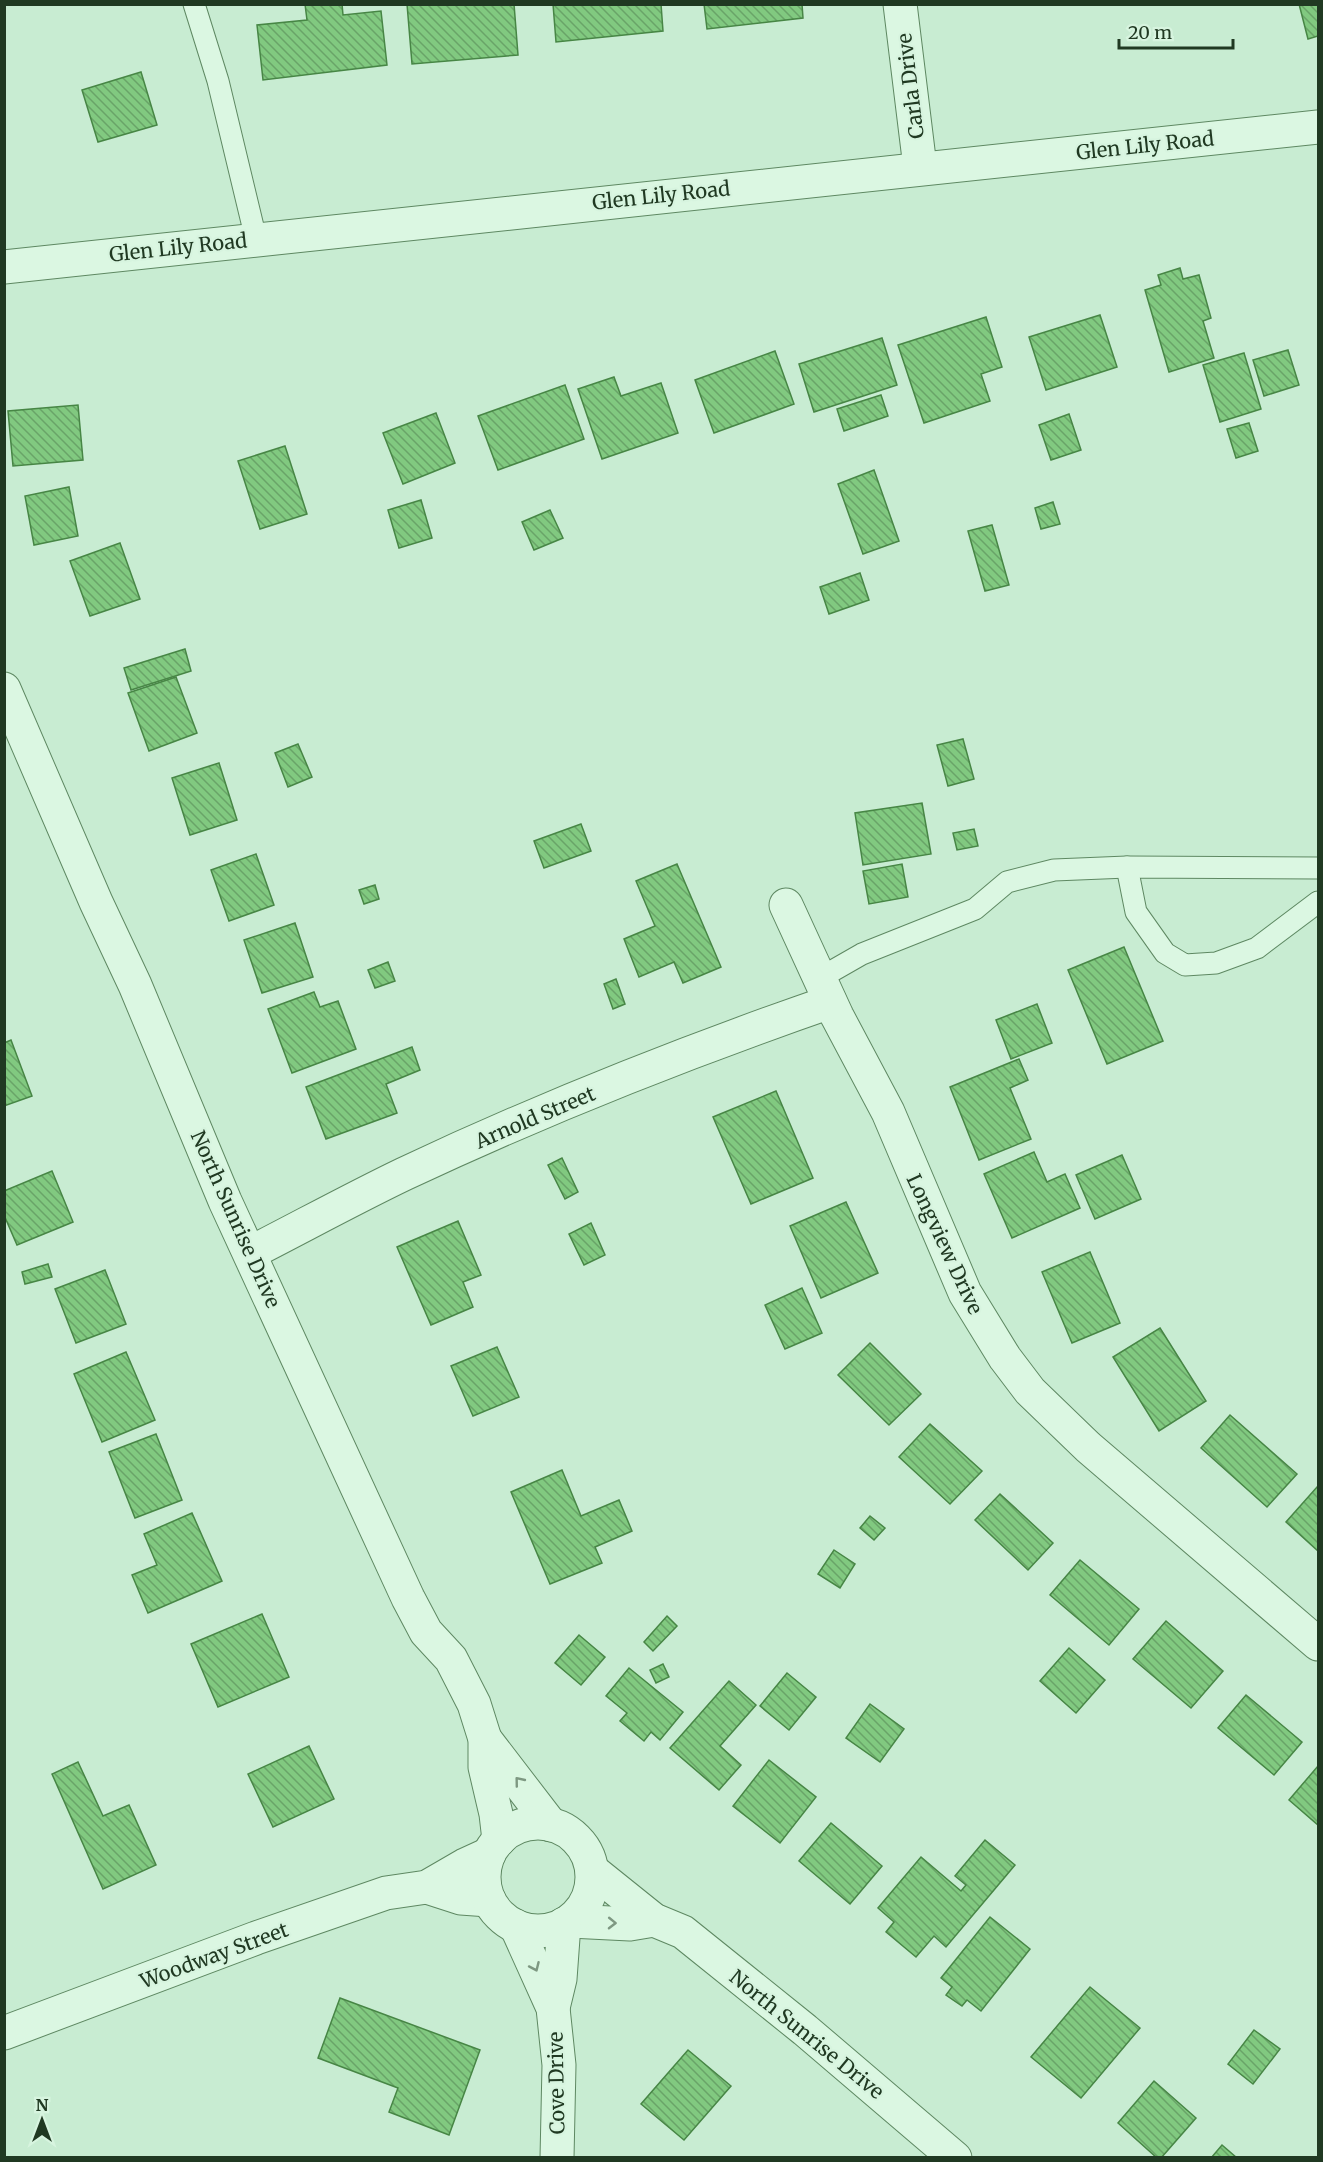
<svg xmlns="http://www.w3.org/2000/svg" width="1323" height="2162" viewBox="0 0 1323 2162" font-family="Merriweather,serif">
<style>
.building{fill:url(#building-back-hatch);stroke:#478645;stroke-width:1.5}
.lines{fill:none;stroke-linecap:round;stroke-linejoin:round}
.service-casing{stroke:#5e8862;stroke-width:23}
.minor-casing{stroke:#5e8862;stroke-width:35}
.tertiary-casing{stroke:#5e8862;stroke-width:35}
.service{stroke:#dbf7e2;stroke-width:21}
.minor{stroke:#dbf7e2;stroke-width:33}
.tertiary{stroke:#dbf7e2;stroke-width:33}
.oneway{stroke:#7e9882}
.labels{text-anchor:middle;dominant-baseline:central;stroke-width:4.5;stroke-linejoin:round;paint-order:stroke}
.street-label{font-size:20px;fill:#203922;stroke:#d7f4df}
</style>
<defs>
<pattern id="building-back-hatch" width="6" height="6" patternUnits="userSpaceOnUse" patternTransform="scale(1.5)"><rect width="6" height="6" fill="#81c980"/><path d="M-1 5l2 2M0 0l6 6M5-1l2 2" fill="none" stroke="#69a468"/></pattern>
</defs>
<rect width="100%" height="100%" fill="#c8ecd2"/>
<!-- building -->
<g class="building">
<polygon points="305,4 342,4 343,15 381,11 387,65 263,80 257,25 307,20"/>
<polygon points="407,4 514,4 518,55 412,64"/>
<polygon points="553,4 661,4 663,31 556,42"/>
<polygon points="704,4 802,4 803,18 707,29"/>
<polygon points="1299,4 1318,4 1318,36 1308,39"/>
<polygon points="141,72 157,125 98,142 82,90"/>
<polygon points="1180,268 1183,279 1199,275 1211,318 1203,321 1214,358 1169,372 1145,290 1161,285 1158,275"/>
<polygon points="1100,315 1117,367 1046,390 1029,337"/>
<polygon points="986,317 1002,367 981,374 990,401 924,423 898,345"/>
<polygon points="882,338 897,385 814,412 799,364"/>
<polygon points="1288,350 1299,385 1264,396 1253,360"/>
<polygon points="775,351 794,404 714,433 695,380"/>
<polygon points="1244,353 1261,409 1220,422 1203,365"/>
<polygon points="614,377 621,396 661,383 678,433 602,459 578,389"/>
<polygon points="565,385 584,439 498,470 478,416"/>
<polygon points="881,395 888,416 844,431 837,409"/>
<polygon points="78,405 83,460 13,466 8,411"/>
<polygon points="436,413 455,463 403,484 383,433"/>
<polygon points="1069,414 1081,450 1051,460 1039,425"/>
<polygon points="1249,423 1258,451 1236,458 1227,429"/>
<polygon points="285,446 307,514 260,529 238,461"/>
<polygon points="874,470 899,541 863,554 838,484"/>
<polygon points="69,487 78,536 34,545 25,496"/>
<polygon points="421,500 432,538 399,548 388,510"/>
<polygon points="1053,502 1060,524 1041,529 1035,508"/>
<polygon points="550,510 563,538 534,550 522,522"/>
<polygon points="992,525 1009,585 985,591 968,531"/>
<polygon points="120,543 140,599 90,616 70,561"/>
<polygon points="860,573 869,600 829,614 820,587"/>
<polygon points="185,649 191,671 131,690 124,668"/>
<polygon points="176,677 197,733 149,751 128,693"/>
<polygon points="963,739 974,779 948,786 937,745"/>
<polygon points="298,744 312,777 288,787 275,753"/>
<polygon points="219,763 237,820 190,835 172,778"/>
<polygon points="922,803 931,854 863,865 855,813"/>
<polygon points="581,824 591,851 544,868 534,841"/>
<polygon points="974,829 978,846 957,850 953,833"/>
<polygon points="256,854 274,905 229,921 211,870"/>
<polygon points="677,864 721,967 683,983 674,962 639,977 624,939 655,926 636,881"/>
<polygon points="902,864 908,897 869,904 863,871"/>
<polygon points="375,885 379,899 364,904 359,890"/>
<polygon points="295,923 313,977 262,993 244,940"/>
<polygon points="1124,947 1163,1041 1107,1064 1068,970"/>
<polygon points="388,962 395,981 375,988 368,970"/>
<polygon points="616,979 625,1004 613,1009 604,984"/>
<polygon points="314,992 320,1007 338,1001 356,1049 292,1073 268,1009"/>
<polygon points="1037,1004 1052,1043 1011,1059 996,1020"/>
<polygon points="11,1040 32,1096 4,1106 4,1043"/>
<polygon points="412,1047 420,1070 386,1084 397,1113 326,1139 306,1087"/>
<polygon points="1019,1059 1028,1080 1010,1088 1031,1139 979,1160 950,1087"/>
<polygon points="776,1091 813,1178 751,1204 713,1117"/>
<polygon points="1034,1152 1047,1182 1065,1174 1080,1208 1012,1238 984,1174"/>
<polygon points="1122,1155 1141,1199 1095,1219 1076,1175"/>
<polygon points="562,1158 578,1192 565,1199 548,1165"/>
<polygon points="52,1171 73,1222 17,1245 4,1215 4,1191"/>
<polygon points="846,1202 878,1273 821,1298 790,1226"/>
<polygon points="458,1221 481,1275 463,1282 473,1307 431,1325 397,1247"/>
<polygon points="591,1223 605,1255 584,1265 569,1234"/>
<polygon points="1090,1252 1120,1323 1072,1343 1042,1272"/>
<polygon points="48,1264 52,1277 25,1284 22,1272"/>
<polygon points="105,1270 126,1324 76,1343 55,1289"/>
<polygon points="802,1288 822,1333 785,1349 765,1305"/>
<polygon points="1160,1328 1206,1401 1159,1431 1113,1357"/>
<polygon points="870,1343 921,1394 889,1425 838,1375"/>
<polygon points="497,1347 519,1397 473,1416 451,1366"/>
<polygon points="126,1352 155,1420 102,1442 74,1374"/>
<polygon points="1230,1415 1297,1474 1267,1507 1201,1448"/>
<polygon points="930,1424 982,1471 950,1504 899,1457"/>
<polygon points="156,1434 182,1500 135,1518 109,1452"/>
<polygon points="562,1470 581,1516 619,1500 632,1531 595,1547 602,1563 550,1584 511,1492"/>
<polygon points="1317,1487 1318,1488 1318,1551 1286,1522"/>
<polygon points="1000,1494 1053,1543 1028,1570 975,1520"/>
<polygon points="192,1513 222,1581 148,1613 132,1575 157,1565 144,1534"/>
<polygon points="870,1516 885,1528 874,1540 860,1528"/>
<polygon points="834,1550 855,1564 840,1588 818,1574"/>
<polygon points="1080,1560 1139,1609 1109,1645 1050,1595"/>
<polygon points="262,1614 289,1677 218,1707 191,1644"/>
<polygon points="667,1616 677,1626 653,1651 644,1642"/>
<polygon points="1166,1621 1223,1671 1191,1708 1133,1659"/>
<polygon points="579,1635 605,1657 581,1685 555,1663"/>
<polygon points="1069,1648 1105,1680 1076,1713 1040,1681"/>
<polygon points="663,1664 669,1677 656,1683 650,1670"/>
<polygon points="629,1668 683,1712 660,1740 651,1732 644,1741 620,1721 627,1713 606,1696"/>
<polygon points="787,1673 816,1697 789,1730 760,1706"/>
<polygon points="729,1681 756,1705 720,1746 741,1765 719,1790 670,1748"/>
<polygon points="1246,1695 1302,1742 1274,1775 1218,1728"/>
<polygon points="870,1704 904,1729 880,1762 846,1738"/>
<polygon points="309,1746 334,1799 273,1827 248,1774"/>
<polygon points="769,1760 816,1797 780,1843 733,1806"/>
<polygon points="78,1762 103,1816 129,1805 156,1865 103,1889 52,1774"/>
<polygon points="1318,1766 1318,1825 1289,1800"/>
<polygon points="831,1823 882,1866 850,1904 799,1861"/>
<polygon points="985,1840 1015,1865 946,1947 934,1936 916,1957 886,1932 894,1922 878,1908 921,1857 961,1891 966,1885 955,1876"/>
<polygon points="990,1917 1030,1949 981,2011 967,2000 962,2006 946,1995 952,1987 941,1978"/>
<polygon points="1090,1987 1140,2028 1081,2098 1031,2057"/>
<polygon points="340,1998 480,2050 449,2135 389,2112 398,2088 318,2058"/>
<polygon points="1254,2030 1280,2049 1253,2084 1228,2064"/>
<polygon points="688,2050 731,2086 684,2140 641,2104"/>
<polygon points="1154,2081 1196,2118 1161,2158 1157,2158 1118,2123"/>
<polygon points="1222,2145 1237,2158 1211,2158"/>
</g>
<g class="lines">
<!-- service casing -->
<g class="service-casing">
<g id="service">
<polyline points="194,4 218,81 256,239"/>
<polyline points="1127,867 1136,912 1165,953 1185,965 1216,963 1257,948 1318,902"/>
<polyline points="820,978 862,954 975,909 1007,882 1054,870 1127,867 1318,868"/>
</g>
</g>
<!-- minor casing -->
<g class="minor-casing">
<g id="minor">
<polyline points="900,4 920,167"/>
<polyline points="786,905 837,1016 888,1112 965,1293 1005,1358 1030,1391 1088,1447 1318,1644"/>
<path d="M250,1253C301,1227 352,1199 404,1174C542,1109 686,1052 830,1002"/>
<polyline points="593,1871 654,1920 683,1932 805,2030 955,2158"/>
<polyline points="427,1887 461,1898 489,1900"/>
<polyline points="570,1921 630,1924 654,1920"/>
<polyline points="4,2033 256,1938 386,1893 427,1887 465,1865 489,1854"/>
</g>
</g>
<!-- tertiary casing -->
<g class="tertiary-casing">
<g id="tertiary">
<polyline points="4,267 1318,127"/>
<polyline points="4,689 96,902 135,985 225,1201 408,1598 426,1632 451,1659 474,1704 485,1739 485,1767 496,1814 499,1840"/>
<polyline points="485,1739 551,1825"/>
<circle cx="538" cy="1877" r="54"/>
<polyline points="516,1926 553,2008 559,2065 557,2158"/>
<polyline points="553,2008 560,1979 564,1924"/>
</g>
</g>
<!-- service -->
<use href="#service" class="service"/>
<!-- minor -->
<use href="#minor" class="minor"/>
<!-- tertiary -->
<use href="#tertiary" class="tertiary"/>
</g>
<!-- one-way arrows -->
<defs><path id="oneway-chevron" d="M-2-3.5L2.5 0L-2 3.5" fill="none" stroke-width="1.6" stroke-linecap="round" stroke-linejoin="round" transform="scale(1.5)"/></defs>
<g class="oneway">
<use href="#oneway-chevron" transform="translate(519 1781) rotate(-129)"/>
<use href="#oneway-chevron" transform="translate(612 1923) rotate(1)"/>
<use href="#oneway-chevron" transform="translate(535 1967) rotate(66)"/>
</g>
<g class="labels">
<!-- street labels -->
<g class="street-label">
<text transform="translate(910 86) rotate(-97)">Carla Drive</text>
<text transform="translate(1145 145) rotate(-6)">Glen Lily Road</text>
<text transform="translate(661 195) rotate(-6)">Glen Lily Road</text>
<text transform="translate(178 247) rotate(-6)">Glen Lily Road</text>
<text transform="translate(535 1117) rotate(-23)">Arnold Street</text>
<text transform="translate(236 1219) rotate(66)">North Sunrise Drive</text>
<text transform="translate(945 1244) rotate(65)">Longview Drive</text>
<text transform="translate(214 1955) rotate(-20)">Woodway Street</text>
<text transform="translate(807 2034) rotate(39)">North Sunrise Drive</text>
<text transform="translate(556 2083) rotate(-91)">Cove Drive</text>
</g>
</g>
<!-- border -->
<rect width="1323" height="2162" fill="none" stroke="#203922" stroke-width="12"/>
<!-- north arrow -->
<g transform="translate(42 2120)" stroke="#d7f4df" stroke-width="4.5" paint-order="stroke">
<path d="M0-4.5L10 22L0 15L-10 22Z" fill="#203922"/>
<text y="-9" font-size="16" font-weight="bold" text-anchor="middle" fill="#203922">N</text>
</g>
<!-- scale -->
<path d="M1119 39v9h114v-9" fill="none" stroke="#203922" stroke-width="3"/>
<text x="1128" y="39" font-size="18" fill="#203922" stroke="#d7f4df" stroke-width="4.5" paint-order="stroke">20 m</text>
</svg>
